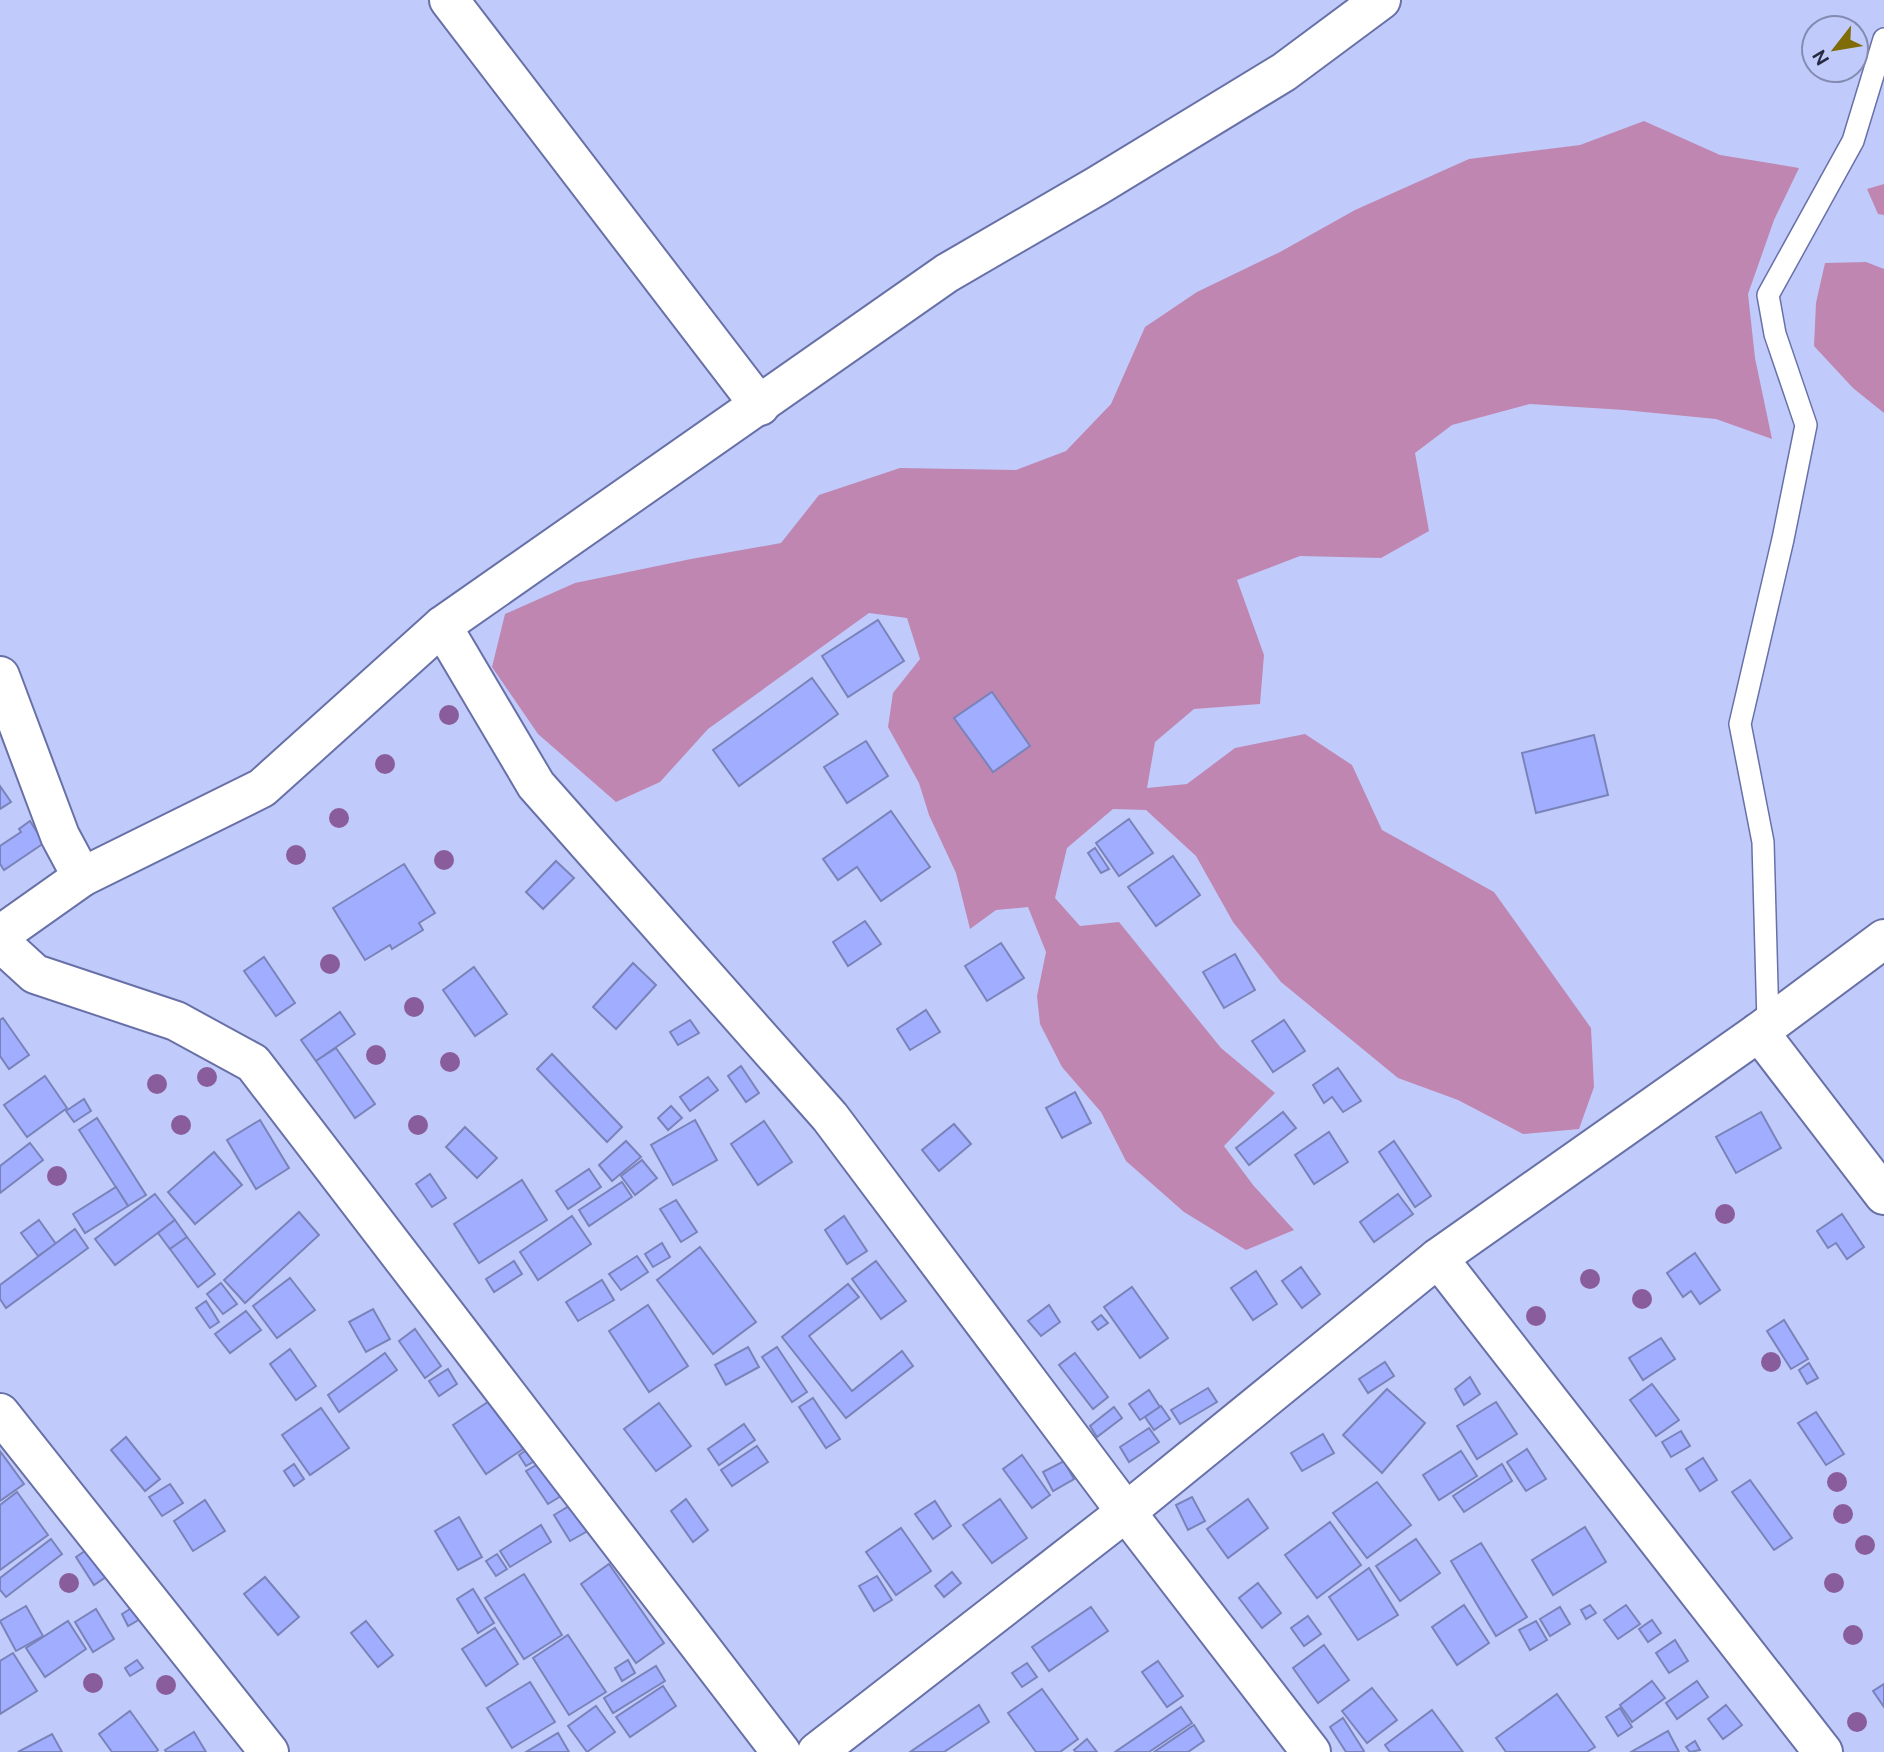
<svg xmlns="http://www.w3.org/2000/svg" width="1884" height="1752" viewBox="0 0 1884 1752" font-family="Ubuntu,sans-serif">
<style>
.green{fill:#bf86b1}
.building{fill:#a1aeff;stroke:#7983ba;stroke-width:2}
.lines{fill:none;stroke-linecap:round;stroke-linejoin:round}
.lane-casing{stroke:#6871a7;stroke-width:24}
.street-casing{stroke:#6871a7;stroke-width:42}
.lane{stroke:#fff;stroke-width:21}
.street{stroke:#fff;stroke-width:38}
.tree{fill:#895d9c}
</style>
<rect width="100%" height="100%" fill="#c1cbfb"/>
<!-- green -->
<g class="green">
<polygon points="1644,121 1720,155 1799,168 1774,220 1748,294 1755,358 1772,439 1716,419 1624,410 1530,404 1452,425 1415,453 1429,531 1381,558 1300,556 1237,580 1264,655 1260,704 1194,709 1155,742 1147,788 1187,784 1235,748 1305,734 1352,765 1382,830 1494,892 1591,1028 1594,1087 1579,1129 1523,1134 1458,1100 1398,1078 1281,982 1233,922 1196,856 1146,810 1113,809 1067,848 1055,898 1080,926 1119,922 1221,1048 1275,1093 1224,1146 1253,1185 1294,1230 1246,1250 1184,1212 1126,1161 1101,1112 1062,1067 1040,1024 1037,996 1046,952 1028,907 996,910 970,929 956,873 929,815 919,783 888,727 893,693 920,659 907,618 869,613 708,729 660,782 616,802 538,734 492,667 505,614 575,583 691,559 781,543 819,495 900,468 1016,470 1066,451 1111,404 1145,327 1197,292 1280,252 1355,210 1469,159 1580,145"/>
<polygon points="1884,184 1884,215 1878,214 1867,189"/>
<polygon points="1866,262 1884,269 1884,413 1853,388 1814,346 1816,303 1825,263"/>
</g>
<!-- building -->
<g class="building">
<polygon points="878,620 904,661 848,697 822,656"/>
<polygon points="812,678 838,714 739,786 713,750"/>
<polygon points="992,692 1030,746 993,772 954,718"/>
<polygon points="1594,735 1608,795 1536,813 1522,753"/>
<polygon points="866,741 888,776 847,803 824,767"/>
<polygon points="0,786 11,802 0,809"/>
<polygon points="891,811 930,867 881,901 857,867 838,880 823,859"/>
<polygon points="1129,819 1153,853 1119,876 1096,843"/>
<polygon points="30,821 44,843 4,870 0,864 0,846 21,832 19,829"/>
<polygon points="1095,848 1109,869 1101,873 1088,853"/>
<polygon points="1173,856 1200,895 1156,926 1128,887"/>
<polygon points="556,861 574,878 543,909 526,892"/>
<polygon points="404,864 435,913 419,923 423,930 392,949 390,945 365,960 333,908"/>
<polygon points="865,921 881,944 848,966 833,942"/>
<polygon points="1001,943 1024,978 987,1001 965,966"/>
<polygon points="1235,954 1255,990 1224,1008 1203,972"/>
<polygon points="264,957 295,1003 276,1016 244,971"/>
<polygon points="633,963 656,985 616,1029 593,1007"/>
<polygon points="474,967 507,1014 475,1036 443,990"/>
<polygon points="926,1010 940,1032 910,1050 897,1029"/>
<polygon points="340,1012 355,1034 316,1061 301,1040"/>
<polygon points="3,1018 29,1055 9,1069 0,1056 0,1020"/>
<polygon points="690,1020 699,1033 678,1045 670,1032"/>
<polygon points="1284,1020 1305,1051 1273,1072 1252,1041"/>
<polygon points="336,1048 375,1104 355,1118 316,1061"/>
<polygon points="552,1054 622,1127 607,1142 537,1069"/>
<polygon points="741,1066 759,1093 746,1102 728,1076"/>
<polygon points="1338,1068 1361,1101 1343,1112 1332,1097 1324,1103 1313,1085"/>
<polygon points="45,1076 67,1108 27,1137 4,1105"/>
<polygon points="708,1077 718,1090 690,1111 680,1097"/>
<polygon points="1075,1092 1091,1123 1062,1138 1046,1108"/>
<polygon points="84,1099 91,1111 74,1122 66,1111"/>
<polygon points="671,1106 682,1118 668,1130 658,1118"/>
<polygon points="1283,1112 1296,1128 1249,1165 1236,1148"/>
<polygon points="1761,1112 1781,1148 1736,1173 1716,1137"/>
<polygon points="97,1118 146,1195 128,1206 79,1130"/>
<polygon points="260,1120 289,1168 256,1189 227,1140"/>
<polygon points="695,1120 717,1160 673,1185 651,1145"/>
<polygon points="764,1121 792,1162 758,1185 731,1144"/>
<polygon points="954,1124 971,1144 939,1171 922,1150"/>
<polygon points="465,1127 497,1158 477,1178 446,1147"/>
<polygon points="1329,1132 1348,1162 1314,1184 1295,1155"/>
<polygon points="626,1141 641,1157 612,1181 599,1165"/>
<polygon points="1394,1141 1431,1196 1415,1207 1379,1152"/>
<polygon points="30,1143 43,1160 0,1193 0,1166"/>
<polygon points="214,1152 242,1185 195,1224 168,1192"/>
<polygon points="642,1160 657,1178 635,1195 621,1176"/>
<polygon points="589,1169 601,1187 568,1209 556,1191"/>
<polygon points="430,1174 446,1198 432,1207 416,1184"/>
<polygon points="522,1180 547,1220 479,1263 454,1224"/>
<polygon points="622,1182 632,1197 589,1226 579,1210"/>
<polygon points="116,1187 128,1206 85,1233 73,1214"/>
<polygon points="155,1194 175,1220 115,1265 95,1239"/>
<polygon points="1398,1194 1413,1214 1374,1242 1360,1222"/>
<polygon points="676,1200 697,1232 681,1242 660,1209"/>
<polygon points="299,1212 319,1235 245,1303 224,1280"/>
<polygon points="1842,1214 1864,1247 1847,1259 1836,1243 1828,1248 1817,1231"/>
<polygon points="572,1216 591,1244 538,1280 520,1252"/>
<polygon points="844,1216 867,1251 847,1264 825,1230"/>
<polygon points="39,1220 56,1244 38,1256 21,1233"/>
<polygon points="175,1220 187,1237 170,1249 158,1233"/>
<polygon points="75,1229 88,1248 6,1308 0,1299 0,1285"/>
<polygon points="187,1237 215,1274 198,1287 170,1249"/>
<polygon points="662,1243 670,1257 653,1267 645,1254"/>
<polygon points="700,1247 756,1322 713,1354 657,1280"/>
<polygon points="1695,1253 1720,1290 1700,1304 1691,1291 1683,1297 1667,1273"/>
<polygon points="637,1256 648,1272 621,1290 609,1274"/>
<polygon points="514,1261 522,1274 494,1292 486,1279"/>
<polygon points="876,1261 906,1301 881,1319 852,1279"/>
<polygon points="1301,1267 1320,1294 1302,1308 1282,1281"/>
<polygon points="1256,1271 1277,1304 1253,1320 1231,1288"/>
<polygon points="290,1278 315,1310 277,1338 253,1306"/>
<polygon points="602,1280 614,1300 578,1321 566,1302"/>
<polygon points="221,1283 237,1304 223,1314 207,1294"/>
<polygon points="848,1284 859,1297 809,1336 852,1391 902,1351 913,1366 846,1418 782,1337"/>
<polygon points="1132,1287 1168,1338 1140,1358 1104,1307"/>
<polygon points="206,1301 219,1322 210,1328 196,1308"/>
<polygon points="648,1305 688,1366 649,1392 609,1331"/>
<polygon points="1049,1305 1060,1322 1041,1336 1028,1321"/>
<polygon points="373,1309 390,1339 366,1352 349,1322"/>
<polygon points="246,1311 261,1330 230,1353 215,1334"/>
<polygon points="1101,1315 1108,1323 1098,1330 1092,1322"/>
<polygon points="1784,1320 1808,1359 1791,1369 1767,1331"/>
<polygon points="415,1329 441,1366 425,1378 399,1341"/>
<polygon points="1661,1338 1675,1359 1643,1380 1629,1358"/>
<polygon points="748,1347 759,1367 726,1385 715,1365"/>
<polygon points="777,1347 807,1392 792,1402 762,1357"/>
<polygon points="290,1349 316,1386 296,1400 270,1364"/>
<polygon points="385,1353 397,1370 339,1412 328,1395"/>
<polygon points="1075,1353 1108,1397 1093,1409 1059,1365"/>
<polygon points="1385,1362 1394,1376 1368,1393 1359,1379"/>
<polygon points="1809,1363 1818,1378 1807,1384 1799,1370"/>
<polygon points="448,1369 457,1384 439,1396 429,1381"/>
<polygon points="1470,1377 1480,1394 1464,1405 1455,1389"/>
<polygon points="1652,1384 1679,1420 1656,1436 1630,1400"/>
<polygon points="1208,1388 1217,1402 1180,1424 1171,1410"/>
<polygon points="1387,1389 1425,1423 1382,1473 1343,1435"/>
<polygon points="1149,1390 1160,1407 1140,1420 1129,1404"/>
<polygon points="813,1398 840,1439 826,1448 799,1407"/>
<polygon points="491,1400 523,1449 486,1474 453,1425"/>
<polygon points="1496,1402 1517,1434 1477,1459 1457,1426"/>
<polygon points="659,1403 691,1446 656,1471 624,1429"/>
<polygon points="1161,1406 1170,1419 1154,1430 1145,1417"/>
<polygon points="1114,1407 1122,1418 1097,1437 1090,1426"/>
<polygon points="321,1408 349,1448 310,1475 282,1435"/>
<polygon points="1816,1412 1844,1454 1826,1465 1798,1423"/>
<polygon points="744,1424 755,1440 719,1465 708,1449"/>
<polygon points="1149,1428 1159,1442 1129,1462 1120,1447"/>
<polygon points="1681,1431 1690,1446 1671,1457 1662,1442"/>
<polygon points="1323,1434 1334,1453 1302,1471 1291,1453"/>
<polygon points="126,1437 160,1479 145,1491 111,1450"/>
<polygon points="757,1446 768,1462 732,1486 721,1470"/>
<polygon points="531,1447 538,1459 526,1466 519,1455"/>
<polygon points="1527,1449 1546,1479 1526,1491 1507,1462"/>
<polygon points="0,1451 24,1484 0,1501"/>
<polygon points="1461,1451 1477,1476 1439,1500 1423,1475"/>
<polygon points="1022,1455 1050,1495 1032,1508 1003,1469"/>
<polygon points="1703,1458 1717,1480 1700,1491 1686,1469"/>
<polygon points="1064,1461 1074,1479 1053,1491 1043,1472"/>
<polygon points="540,1463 561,1496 548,1504 526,1471"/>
<polygon points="294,1464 304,1479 294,1486 284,1471"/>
<polygon points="1502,1464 1512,1481 1464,1512 1453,1496"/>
<polygon points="1750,1480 1792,1538 1774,1550 1732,1492"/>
<polygon points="1377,1482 1411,1525 1367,1558 1333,1513"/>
<polygon points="170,1484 183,1503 162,1516 149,1497"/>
<polygon points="17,1492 48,1535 0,1570 0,1505"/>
<polygon points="1192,1497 1205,1521 1188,1530 1176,1505"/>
<polygon points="686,1499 708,1530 693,1542 671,1511"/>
<polygon points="1000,1499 1027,1538 992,1563 963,1525"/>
<polygon points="1248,1499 1268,1528 1228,1558 1207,1529"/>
<polygon points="205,1500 225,1531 193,1551 174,1521"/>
<polygon points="935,1501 951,1526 933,1539 915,1514"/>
<polygon points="576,1502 591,1529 570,1541 554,1515"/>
<polygon points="459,1517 482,1557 458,1570 435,1531"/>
<polygon points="1330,1522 1361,1565 1317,1598 1285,1555"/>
<polygon points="541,1525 551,1542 510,1567 500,1551"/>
<polygon points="1585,1527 1606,1562 1553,1595 1532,1560"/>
<polygon points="901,1528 931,1571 896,1595 866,1552"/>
<polygon points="51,1539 62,1554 6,1597 0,1590 0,1578"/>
<polygon points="1416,1539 1440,1573 1400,1601 1376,1566"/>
<polygon points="1481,1543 1527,1617 1496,1636 1451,1561"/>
<polygon points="88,1549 106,1577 94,1585 76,1557"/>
<polygon points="497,1554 507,1569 496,1576 486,1561"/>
<polygon points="609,1564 664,1643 636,1663 581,1584"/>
<polygon points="1369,1568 1398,1615 1358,1640 1329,1597"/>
<polygon points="952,1572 961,1583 944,1597 935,1586"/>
<polygon points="524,1574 562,1635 524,1659 485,1598"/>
<polygon points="877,1576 892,1600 874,1611 859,1586"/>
<polygon points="265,1577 299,1617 278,1635 244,1594"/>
<polygon points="1258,1583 1281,1613 1262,1628 1239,1598"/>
<polygon points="473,1589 494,1623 478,1633 457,1599"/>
<polygon points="1464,1605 1489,1643 1457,1665 1432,1627"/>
<polygon points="1590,1605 1596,1613 1586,1619 1581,1610"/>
<polygon points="1626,1605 1640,1624 1618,1639 1604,1620"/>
<polygon points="26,1606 43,1636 16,1651 0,1621"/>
<polygon points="135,1606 142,1618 128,1626 122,1614"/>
<polygon points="1091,1607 1108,1631 1049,1671 1032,1647"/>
<polygon points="1560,1607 1570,1624 1550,1636 1540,1619"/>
<polygon points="96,1609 114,1639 93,1652 75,1622"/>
<polygon points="1308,1616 1321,1634 1304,1646 1291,1628"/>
<polygon points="1652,1620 1661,1633 1648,1642 1639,1629"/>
<polygon points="68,1621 86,1649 45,1677 26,1648"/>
<polygon points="366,1621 393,1655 378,1667 351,1633"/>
<polygon points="1536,1621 1547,1640 1530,1650 1519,1630"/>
<polygon points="495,1628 518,1664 486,1686 462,1649"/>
<polygon points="568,1635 606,1692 569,1715 533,1658"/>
<polygon points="1675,1640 1688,1661 1669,1673 1656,1653"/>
<polygon points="1324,1645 1349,1680 1318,1703 1293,1668"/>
<polygon points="13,1653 37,1691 0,1714 0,1661"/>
<polygon points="137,1660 143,1668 130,1676 125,1668"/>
<polygon points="628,1660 635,1673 622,1681 615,1668"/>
<polygon points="1158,1661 1183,1696 1167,1707 1142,1672"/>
<polygon points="1027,1663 1037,1677 1022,1687 1012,1673"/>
<polygon points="656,1666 665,1681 613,1713 604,1698"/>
<polygon points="1652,1681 1665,1698 1632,1722 1620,1705"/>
<polygon points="1697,1681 1708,1697 1677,1719 1666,1703"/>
<polygon points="530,1682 555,1722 512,1748 487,1708"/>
<polygon points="1884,1684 1884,1707 1873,1691"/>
<polygon points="663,1686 676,1706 630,1737 616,1717"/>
<polygon points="1372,1688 1397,1720 1367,1743 1342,1711"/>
<polygon points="1042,1689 1078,1739 1060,1752 1036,1752 1008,1713"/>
<polygon points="1557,1694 1595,1747 1587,1752 1506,1752 1496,1738"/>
<polygon points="979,1705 989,1722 944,1752 910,1752"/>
<polygon points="1726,1705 1742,1725 1723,1739 1708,1719"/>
<polygon points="596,1706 615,1732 587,1752 568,1726"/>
<polygon points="1181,1707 1192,1723 1149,1752 1115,1752"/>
<polygon points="1620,1708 1632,1727 1618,1736 1606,1717"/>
<polygon points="1432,1710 1463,1752 1390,1752 1385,1745"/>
<polygon points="130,1711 158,1750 156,1752 112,1752 99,1734"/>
<polygon points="1343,1718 1364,1751 1363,1752 1346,1752 1330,1727"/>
<polygon points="1194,1725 1204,1741 1188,1752 1154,1752"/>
<polygon points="1668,1731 1679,1752 1631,1752"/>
<polygon points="194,1732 206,1752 166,1752 165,1750"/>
<polygon points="558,1733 569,1752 526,1752"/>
<polygon points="52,1734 62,1752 18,1752"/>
<polygon points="1087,1739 1097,1752 1076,1752 1074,1750"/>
<polygon points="1695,1741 1700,1750 1690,1752 1686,1747"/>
</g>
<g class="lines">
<!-- lane casing -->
<g class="lane-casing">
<polyline id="lane" points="1768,1023 1763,842 1740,724 1783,539 1806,425 1775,334 1768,295 1853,141 1884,39"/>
</g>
<!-- street casing -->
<g class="street-casing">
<g id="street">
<polyline points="449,0 760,406"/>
<polyline points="442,626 536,785 830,1117 1126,1512 1311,1752"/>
<polyline points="0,676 60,836 82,877"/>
<polyline points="0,935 82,877 262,788 442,626 947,273 1097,186 1284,72 1381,0"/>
<polyline points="0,942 35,974 176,1021 253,1063 781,1752"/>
<polyline points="1759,1032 1884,1195"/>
<polyline points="1438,1258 1823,1752"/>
<polyline points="0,1413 269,1752"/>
<polyline points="817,1752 1126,1512 1438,1258 1759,1032 1884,939"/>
</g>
</g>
<!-- lane -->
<use href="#lane" class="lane"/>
<!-- street -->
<use href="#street" class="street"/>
</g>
<!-- trees -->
<g class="tree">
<circle cx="449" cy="715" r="10"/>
<circle cx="385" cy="764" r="10"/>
<circle cx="339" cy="818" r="10"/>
<circle cx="296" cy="855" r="10"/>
<circle cx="444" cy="860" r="10"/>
<circle cx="330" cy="964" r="10"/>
<circle cx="414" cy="1007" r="10"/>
<circle cx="376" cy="1055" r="10"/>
<circle cx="450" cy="1062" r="10"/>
<circle cx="207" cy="1077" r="10"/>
<circle cx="157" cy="1084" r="10"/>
<circle cx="181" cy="1125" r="10"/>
<circle cx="418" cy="1125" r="10"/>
<circle cx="57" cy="1176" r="10"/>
<circle cx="1725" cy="1214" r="10"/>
<circle cx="1590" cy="1279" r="10"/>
<circle cx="1642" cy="1299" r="10"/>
<circle cx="1536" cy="1316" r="10"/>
<circle cx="1771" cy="1362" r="10"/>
<circle cx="1837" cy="1482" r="10"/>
<circle cx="1843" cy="1514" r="10"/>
<circle cx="1865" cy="1545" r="10"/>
<circle cx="69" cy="1583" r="10"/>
<circle cx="1834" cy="1583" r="10"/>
<circle cx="1853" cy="1635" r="10"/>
<circle cx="93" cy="1683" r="10"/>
<circle cx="166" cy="1685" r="10"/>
<circle cx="1857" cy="1722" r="10"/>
</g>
<!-- north arrow -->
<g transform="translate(1835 49) rotate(239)"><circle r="33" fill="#c1cbfb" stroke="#838bb1" stroke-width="2"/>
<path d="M0-5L12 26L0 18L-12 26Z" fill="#806c07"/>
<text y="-10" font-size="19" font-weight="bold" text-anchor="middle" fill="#272b42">N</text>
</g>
</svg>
